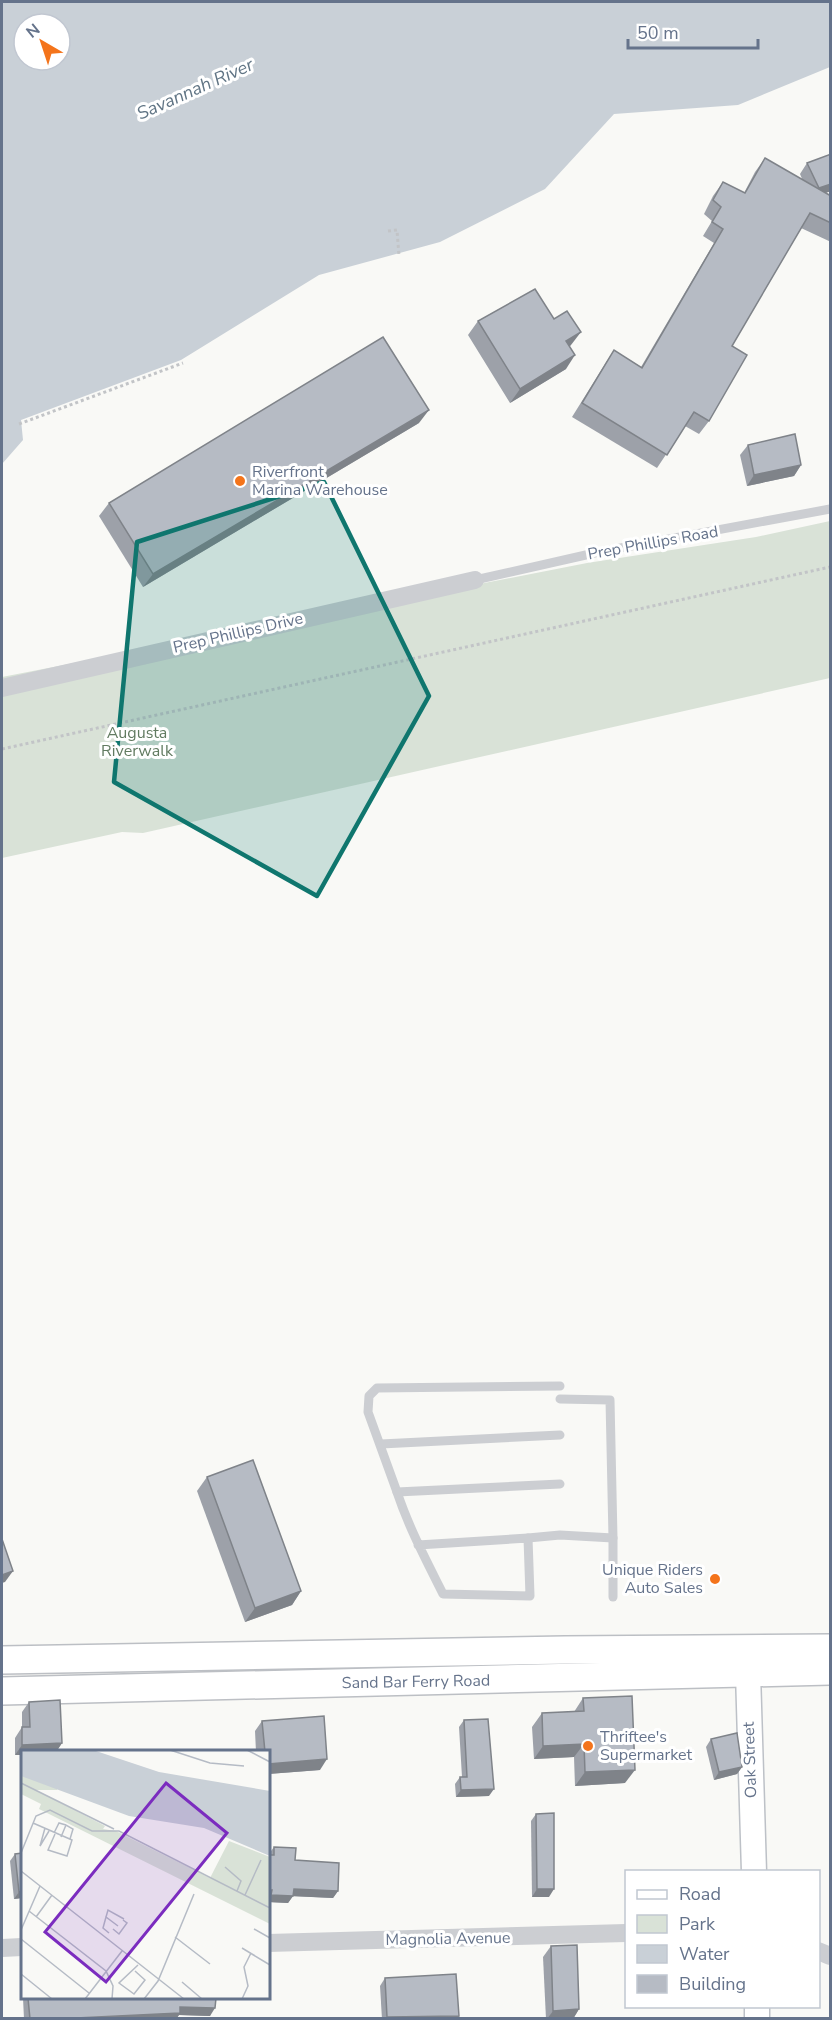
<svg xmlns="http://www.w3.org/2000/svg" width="832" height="2020" viewBox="0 0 832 2020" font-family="'Nunito Sans',sans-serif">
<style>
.green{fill:#d9e2d7}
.water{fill:#c9d0d7;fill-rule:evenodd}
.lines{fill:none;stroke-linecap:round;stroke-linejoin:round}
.secondary-casing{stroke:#bdc1c7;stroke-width:27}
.primary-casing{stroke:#bcbfc4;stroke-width:30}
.path{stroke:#c2c4c7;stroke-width:3;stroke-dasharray:3 3;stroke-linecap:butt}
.lane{stroke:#ccced2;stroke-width:9}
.street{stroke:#ccced2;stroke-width:18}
.secondary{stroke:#fff;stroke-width:24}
.primary{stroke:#fff;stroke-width:27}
.wall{fill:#9da1a9}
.shaded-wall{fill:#7f8389}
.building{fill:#b6bbc4;stroke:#7f8389;stroke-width:1.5}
.marked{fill:#0f766e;fill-opacity:0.2;stroke:#0f766e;stroke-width:4.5;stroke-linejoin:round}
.poi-dot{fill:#f4741b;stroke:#fff;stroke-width:2}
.labels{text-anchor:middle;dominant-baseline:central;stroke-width:6;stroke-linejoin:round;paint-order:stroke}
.poi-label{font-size:16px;fill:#65738b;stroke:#fff;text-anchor:start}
.street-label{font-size:16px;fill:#65738b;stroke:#fff}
.park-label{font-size:16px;fill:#627b61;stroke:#fff}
.water-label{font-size:18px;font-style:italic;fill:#617585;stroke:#fff}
.inset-road{fill:none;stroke:#b5bbc5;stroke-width:1.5}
.view{fill:#7b2cbf;fill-opacity:0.15;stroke:#7b2cbf;stroke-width:3}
.inset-edge{fill:none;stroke:#65738b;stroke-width:3}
</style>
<rect width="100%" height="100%" fill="#f9f9f6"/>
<!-- green -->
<polygon class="green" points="830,521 830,678 143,833 122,832 2,858 2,677 587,563 756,537"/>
<!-- water -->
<path class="water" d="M2,2H830V67L738,105L614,114L545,189L440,242L319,275L181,360L21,420L23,440L2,464ZM24,24H60V60H24Z"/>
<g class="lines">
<!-- secondary casing -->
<g class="secondary-casing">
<g id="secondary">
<polyline points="750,1654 748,1673 754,1872"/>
<polyline points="757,2006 757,2018"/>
</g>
</g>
<!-- primary casing -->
<g class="primary-casing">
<g id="primary">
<polyline points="2,1660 565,1650 830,1648"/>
<polyline points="2,1691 830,1671"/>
</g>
</g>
<!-- path -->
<g class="path">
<polyline points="388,231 397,230 399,256"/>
<polyline points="19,424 183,363"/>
<polyline points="2,749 830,567"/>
</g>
<!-- lane -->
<g class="lane">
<polyline points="475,580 599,552 830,509"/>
<polyline points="560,1386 377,1388 369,1396 368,1412 397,1492 560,1484"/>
<polyline points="381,1444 560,1435"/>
<path d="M397,1492C409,1528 426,1560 443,1594L530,1596L528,1538L418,1545"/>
<polyline points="528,1538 560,1535 613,1538 610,1400 560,1399"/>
<polyline points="613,1538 613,1597"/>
</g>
<!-- street -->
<g class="street">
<polyline points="2,688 475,580"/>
<polyline points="268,1943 626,1933"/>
<polyline points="2,1948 22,1947"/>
<polyline points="818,1951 830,1956"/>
</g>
<!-- secondary -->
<use href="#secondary" class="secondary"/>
<!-- primary -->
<use href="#primary" class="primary"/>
</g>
<!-- wall -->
<g class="wall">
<polygon points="831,154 831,191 825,193 831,196 831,242 801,228 732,346 709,421 699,434 685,426 657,468 572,417 605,364 614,350 641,367 714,243 703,236 712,221 704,214 713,196 723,182 744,193 755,172 765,158 803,181 800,174 807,163"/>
<polygon points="478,321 571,345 570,346 566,369 510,403 468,335"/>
<polygon points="419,423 143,587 99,516 109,503"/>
<polygon points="748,445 801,465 794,476 747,486 740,455"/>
<polygon points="207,1477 301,1591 292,1605 245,1622 197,1491"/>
<polygon points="583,1698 625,1783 575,1786 574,1757 534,1759 532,1727 542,1713 574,1712"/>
<polygon points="29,1702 62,1743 56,1752 22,1752 15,1755 15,1738 22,1727 22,1712"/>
<polygon points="464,1720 489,1796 456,1797 455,1784 460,1777 462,1777 459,1727"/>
<polygon points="262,1721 320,1770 268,1774 268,1752 256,1752 255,1731"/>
<polygon points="711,1739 742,1767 737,1774 714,1780 706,1747"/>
<polygon points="536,1814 549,1897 532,1897 531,1821"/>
<polygon points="274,1847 295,1860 338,1891 333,1898 293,1896 288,1903 268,1902 268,1855"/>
<polygon points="22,1853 22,1898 14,1899 10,1861 15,1854"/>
<polygon points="551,1946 579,2009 573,2019 546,2019 543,1957"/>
<polygon points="385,1978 459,2016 458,2019 382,2019 380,1986"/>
<polygon points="23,1998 216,1998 210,2016 179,2015 176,2019 24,2019"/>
</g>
<!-- shaded-wall -->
<g class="shaded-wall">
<polygon points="831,184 831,191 812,198 819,188"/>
<polygon points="581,332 571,345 557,354 566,341"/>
<polygon points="575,355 566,369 510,403 520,389"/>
<polygon points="429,410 419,423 143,587 153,574"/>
<polygon points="801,465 794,476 747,486 754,475"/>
<polygon points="13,1571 5,1582 2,1583 2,1575"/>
<polygon points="301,1591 292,1605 245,1622 255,1608"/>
<polygon points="62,1743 56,1752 22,1752 22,1755 15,1755 22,1745"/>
<polygon points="584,1744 574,1757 534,1759 543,1746"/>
<polygon points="327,1759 320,1770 268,1774 268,1764"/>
<polygon points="742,1767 737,1774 714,1780 719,1772"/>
<polygon points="635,1770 625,1783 575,1786 585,1772"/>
<polygon points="494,1789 489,1796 456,1797 461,1790"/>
<polygon points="294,1889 338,1891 333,1898 289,1896"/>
<polygon points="537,1889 554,1889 549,1897 532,1897"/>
<polygon points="22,1891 22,1898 14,1899 19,1892"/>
<polygon points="271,1895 293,1896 288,1903 268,1902 268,1899"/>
<polygon points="180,2007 215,2008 210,2016 179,2015 176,2019 55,2019"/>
<polygon points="579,2009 573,2019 547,2019 553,2011"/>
<polygon points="459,2016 458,2019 386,2019 387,2017"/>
</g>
<!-- building -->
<g class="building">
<polygon points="831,154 831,184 819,188 807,163"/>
<polygon points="765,158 831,196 831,223 810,213 732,346 747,355 709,421 694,412 667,455 582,403 614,350 642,368 723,229 712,222 721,207 713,200 723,182 745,193"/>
<polygon points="535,289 554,319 567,311 581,332 566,341 575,355 520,389 478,321"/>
<polygon points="383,337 429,410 153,574 109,503"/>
<polygon points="795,434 801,465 754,475 748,445"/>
<polygon points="253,1460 301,1591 255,1608 207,1477"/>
<polygon points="2,1539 13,1571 2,1575"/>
<polygon points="632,1696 635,1770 585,1772 584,1744 543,1746 542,1713 584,1711 583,1698"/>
<polygon points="60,1700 62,1743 22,1745 22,1727 30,1727 29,1702"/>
<polygon points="324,1716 327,1759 268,1764 268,1752 265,1752 262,1721"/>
<polygon points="488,1719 494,1789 461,1790 460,1777 467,1777 464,1720"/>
<polygon points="737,1733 742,1767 719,1772 711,1739"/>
<polygon points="554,1813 554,1889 537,1889 536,1814"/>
<polygon points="274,1847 296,1848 295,1860 339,1863 338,1891 294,1889 293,1896 271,1895 272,1890 268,1890 268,1855 274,1855"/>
<polygon points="22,1853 22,1891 19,1892 15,1854"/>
<polygon points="577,1945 579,2009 553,2011 551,1946"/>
<polygon points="456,1974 459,2016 387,2017 385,1978"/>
<polygon points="28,1998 216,1998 215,2008 180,2007 180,2013 55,2019 30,2019"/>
</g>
<!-- marked area -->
<path class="marked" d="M324,482L429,696L317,896L114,782L137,542Z"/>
<!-- markers -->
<g class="poi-dot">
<circle cx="240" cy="481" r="6"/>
<circle cx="715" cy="1579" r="6"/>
<circle cx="588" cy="1746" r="6"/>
</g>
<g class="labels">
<!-- poi labels -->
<g class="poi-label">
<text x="252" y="472">Riverfront<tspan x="252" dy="18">Marina Warehouse</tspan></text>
<text x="703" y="1570" text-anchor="end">Unique Riders<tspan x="703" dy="18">Auto Sales</tspan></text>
<text x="600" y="1737">Thriftee's<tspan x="600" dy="18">Supermarket</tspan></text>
</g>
<!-- street labels -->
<g class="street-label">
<text transform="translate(653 543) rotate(-10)">Prep Phillips Road</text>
<text transform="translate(238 633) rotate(-13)">Prep Phillips Drive</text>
<text transform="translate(416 1682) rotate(-1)">Sand Bar Ferry Road</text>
<text transform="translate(750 1760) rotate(-92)">Oak Street</text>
<text transform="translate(448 1939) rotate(-1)">Magnolia Avenue</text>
</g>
<!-- park labels -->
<g class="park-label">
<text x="137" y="733">Augusta<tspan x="137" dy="18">Riverwalk</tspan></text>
</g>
<!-- water labels -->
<g class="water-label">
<text transform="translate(195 89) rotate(-24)">Savannah River</text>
</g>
</g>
<!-- overview -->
<g transform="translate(21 1750)">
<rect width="249" height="249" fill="#f9f9f6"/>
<path d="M0,8L43,25L36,40H15L84,76L82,79L95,81L189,128L208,91L249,107V174L18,59L20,54L0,44Z" fill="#d9e2d7"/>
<path d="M0,0H72L138,22L249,41V106L183,78L108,66L0,26Z" fill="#c9d0d7"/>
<path class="inset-road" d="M149,0L189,13L223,16M226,0L249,12M0,33L93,79M12,73L51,90L46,106L27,100L34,84M24,78L19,96L28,81M33,83L38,73L45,75M40,87L45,75L52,79L49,89M0,103L15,66L29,60L71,81H98L249,158M204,117L220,131L216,141M0,121L163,249M224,145L240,110M8,161L85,221L92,236L91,249M15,167L31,145M85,167L82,178L88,183M97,176L85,167L87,160L103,169M92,179L98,184L106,173L102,170M233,179L249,188M0,180L19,136M154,187L189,214M0,189L68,243M221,198L249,215M114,221L124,230L113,244L98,233L117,215M0,224L31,249M161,232L181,249M64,249L101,201M123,249L137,231L173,144M221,249L227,236L223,217L230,203"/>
<path class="view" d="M145,33L206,83L85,232L24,182Z"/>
<rect width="249" height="249" class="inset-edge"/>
</g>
<!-- border -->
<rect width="832" height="2020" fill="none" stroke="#65738b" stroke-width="6"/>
<!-- legend -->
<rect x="625" y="1870" width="195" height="138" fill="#ffffff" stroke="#c1c7d1" stroke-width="1.5"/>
<rect x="637" y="1890" width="30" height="9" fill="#ffffff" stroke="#c1c7d1" stroke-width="1.5"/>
<text x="679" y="1900" font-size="18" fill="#65738b">Road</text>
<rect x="637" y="1915" width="30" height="18" fill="#d9e2d7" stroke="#c1c7d1" stroke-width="1.5"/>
<text x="679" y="1930" font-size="18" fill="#65738b">Park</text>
<rect x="637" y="1945" width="30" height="18" fill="#c9d0d7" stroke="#c1c7d1" stroke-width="1.5"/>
<text x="679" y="1960" font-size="18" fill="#65738b">Water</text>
<rect x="637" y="1975" width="30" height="18" fill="#b6bbc4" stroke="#c1c7d1" stroke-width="1.5"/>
<text x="679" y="1990" font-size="18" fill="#65738b">Building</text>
<!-- north arrow -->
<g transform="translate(42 42) rotate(321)"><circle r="28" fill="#ffffff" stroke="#c1c7d1" stroke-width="1.5"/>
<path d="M0-4.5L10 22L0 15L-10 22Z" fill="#f4741b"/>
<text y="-9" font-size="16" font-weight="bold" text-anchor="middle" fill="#65738b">N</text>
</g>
<!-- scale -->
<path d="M628 39v9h130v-9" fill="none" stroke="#65738b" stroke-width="3"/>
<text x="637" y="39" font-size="18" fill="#65738b" stroke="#ffffff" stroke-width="4.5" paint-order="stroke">50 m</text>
</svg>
